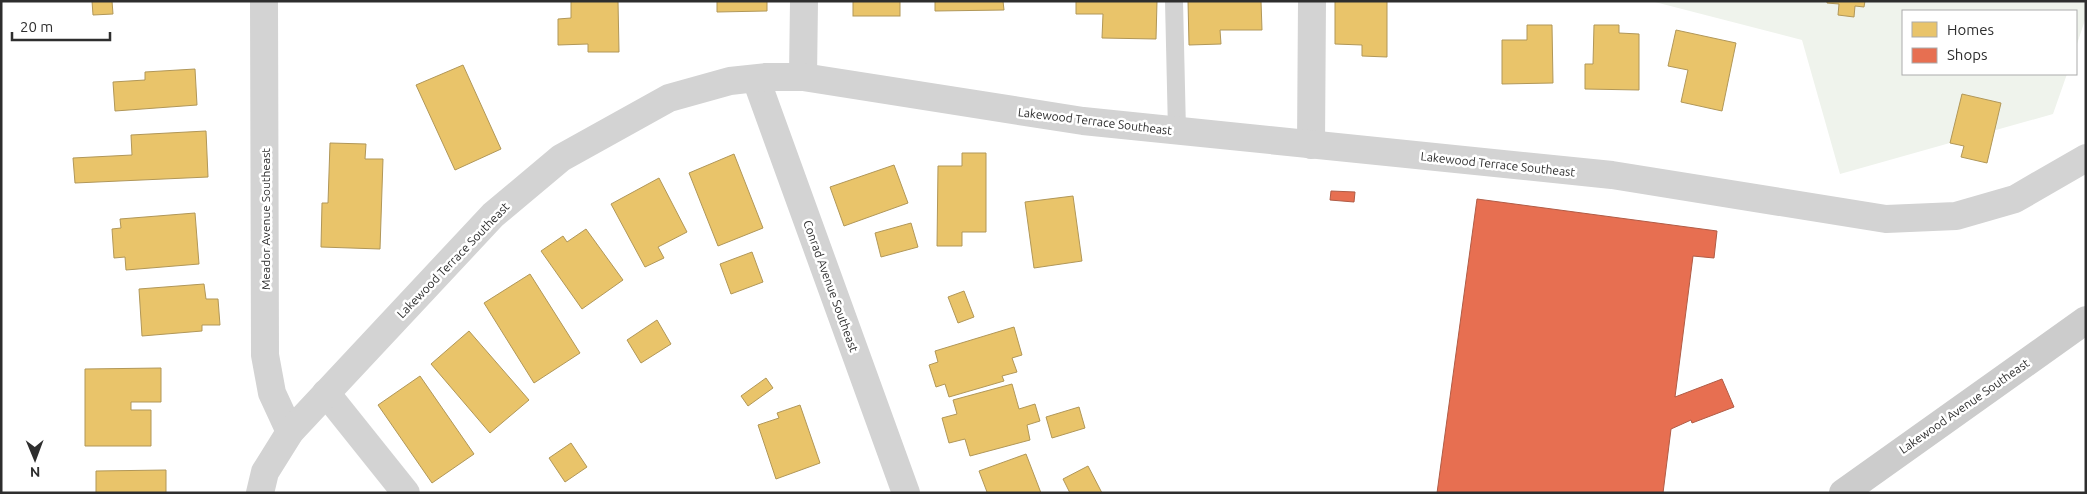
<svg xmlns="http://www.w3.org/2000/svg" width="2087" height="494" font-family="Ubuntu,sans-serif">
<rect width="100%" height="100%" fill="#fff"/>
<path fill="#eff3ec" d="M1651 1H2086V17L2076 47V11H1903V74H2067L2053 114 1840 174 1802 40Z"/>
<g fill="#e9c46a" stroke="#b19758">
<path d="M92 1H112L113 14 93 15Z"/>
<path d="M571 1H618L619 52H588V44L558 45V19L571 18Z"/>
<path d="M717 1H767V11L717 12Z"/>
<rect x="853" y="1" width="47" height="15"/>
<path d="M935 1H1003L1004 10 935 11Z"/>
<path d="M1076 1H1157L1156 39 1102 38 1103 14H1076Z"/>
<path d="M1188 1H1261L1262 30H1220L1221 44 1189 45Z"/>
<path d="M1335 1H1387V57L1362 56V45L1335 44Z"/>
<path d="M1827 1H1865L1864 7 1855 6 1854 17 1838 15 1839 4 1827 3Z"/>
<path d="M1527 25H1552L1553 83 1502 84V40H1527Z"/>
<path d="M1594 25H1619V33L1639 34V90L1585 89V64H1593Z"/>
<path d="M1676 30 1736 43 1722 111 1681 102 1688 70 1668 66Z"/>
<path d="M463 65 501 149 455 170 416 85Z"/>
<path d="M195 69 197 105 115 111 113 82 145 80V72Z"/>
<path d="M1962 94 2001 103 1987 163 1961 157 1964 146 1950 143Z"/>
<path d="M206 131 208 177 75 183 73 158 132 155 131 135Z"/>
<path d="M330 143 366 144 365 159H383L380 249 321 247 322 203H328Z"/>
<path d="M962 153H986V232H962V246H937L938 166H962Z"/>
<path d="M734 154 763 228 718 246 689 173Z"/>
<path d="M894 165 908 203 844 226 830 187Z"/>
<path d="M659 178 687 232 658 247 664 258 645 267 611 204Z"/>
<path d="M1073 196 1082 261 1034 268 1025 202Z"/>
<path d="M195 213 199 264 126 270 125 257 114 258 112 229 121 228 120 219Z"/>
<path d="M911 223 918 247 881 257 875 233Z"/>
<path d="M586 229 623 280 582 309 541 251 563 236 567 242Z"/>
<path d="M752 252 763 282 731 294 720 264Z"/>
<path d="M530 274 580 353 534 383 484 303Z"/>
<path d="M204 284 206 299H218L220 325H202V331L142 336 139 289Z"/>
<path d="M964 291 974 317 958 323 948 297Z"/>
<path d="M657 320 671 344 641 363 627 340Z"/>
<path d="M1014 327 1022 355 1012 358 1017 372 1002 376 1004 381 949 397 945 384 936 387 929 365 938 362 935 351Z"/>
<path d="M469 331 529 400 490 433 431 364Z"/>
<path d="M161 368V402H131V410H151V446H85V369Z"/>
<path d="M420 376 474 454 432 483 378 405Z"/>
<path d="M766 378 773 388 748 406 741 396Z"/>
<path d="M1012 384 1019 409 1035 404 1040 421 1027 425 1030 440 970 456 965 439 949 443 942 418 957 414 953 400Z"/>
<path d="M800 405 820 463 776 479 758 425 779 418 777 413Z"/>
<path d="M1079 407 1085 428 1052 438 1046 417Z"/>
<path d="M571 443 587 467 565 482 549 458Z"/>
<path d="M1026 454 1041 493H985L987 492 979 471Z"/>
<path d="M1088 466 1102 493H1070L1063 479Z"/>
<path d="M166 470V493H96V471Z"/>
</g>
<g fill="#e76f51" stroke="#b05c46">
<path d="M1331 191 1355 192 1354 202 1330 200Z"/>
<path d="M1477 199 1717 231 1714 258 1693 256 1675 397 1722 379 1734 407 1692 423 1691 420 1671 429 1663 493H1437Z"/>
</g>
<g fill="none" stroke-linecap="round" stroke-linejoin="round">
<path stroke="#d3d3d3" stroke-width="18" d="M1174 1 1177 131"/>
<g stroke="#d3d3d3" stroke-width="28">
<path d="M264 1 265 355 272 393 290 432"/>
<path d="M803 77 804 1"/>
<path d="M756 79 906 493"/>
<path d="M1311 145 1312 1"/>
<path d="M326 393 406 493"/>
<path d="M260 493 265 472 290 432 493 215 561 158 669 98 730 81 766 77H803L1083 121 1612 175 1886 219 1956 216 2015 199 2086 158"/>
</g>
<path stroke="#ccc" stroke-width="28" d="M1843 493 2086 320"/>
</g>
<g text-anchor="middle" dominant-baseline="central" stroke-width="5" stroke-linejoin="round" paint-order="stroke">
<g font-size="12" fill="#2e2e2e" stroke="#fff">
<text transform="translate(1095 121) rotate(7)">Lakewood Terrace Southeast</text>
<text transform="translate(1498 164) rotate(6)">Lakewood Terrace Southeast</text>
<text transform="translate(265 219) rotate(-90)">Meador Avenue Southeast</text>
<text transform="translate(453 260) rotate(-46)">Lakewood Terrace Southeast</text>
<text transform="translate(831 286) rotate(70)">Conrad Avenue Southeast</text>
<text transform="translate(1964 406) rotate(-35)">Lakewood Avenue Southeast</text>
</g>
</g>
<rect width="2087" height="494" fill="none" stroke="#2e2e2e" stroke-width="5"/>
<rect x="1902" y="10" width="175" height="65" fill="#ffffff" stroke="#ababab"/>
<rect x="1912" y="22" width="25" height="15" fill="#e9c46a" stroke="#ababab"/>
<text x="1947" y="35" font-size="15" fill="#2e2e2e">Homes</text>
<rect x="1912" y="48" width="25" height="15" fill="#e76f51" stroke="#ababab"/>
<text x="1947" y="60" font-size="15" fill="#2e2e2e">Shops</text>
<g transform="translate(35 459) rotate(179)" stroke="#ffffff" stroke-width="4" paint-order="stroke">
<path d="M0-4L9 19L0 12L-9 19Z" fill="#2e2e2e"/>
<text y="-8" font-size="14" font-weight="bold" text-anchor="middle" fill="#2e2e2e">N</text>
</g>
<path d="M12 32v8h98v-8" fill="none" stroke="#2e2e2e" stroke-width="2.5"/>
<text x="20" y="32" font-size="15" fill="#2e2e2e" stroke="#ffffff" stroke-width="4" paint-order="stroke">20 m</text>
</svg>
